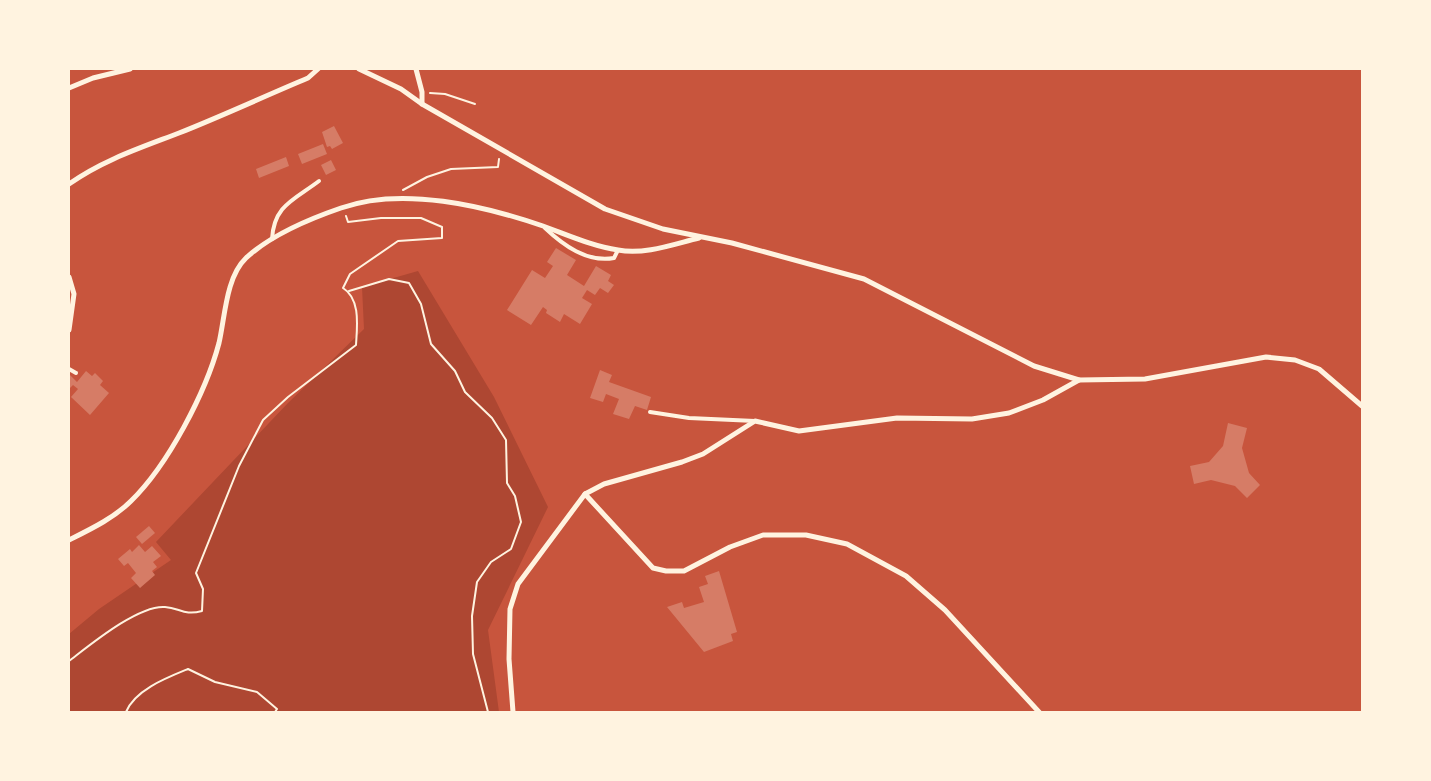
<svg xmlns="http://www.w3.org/2000/svg" width="1431" height="781" font-family="Signika,sans-serif">
<rect width="100%" height="100%" fill="#c8553d"/>
<path fill="#ae4732" d="M418 271 494 397 548 507 488 630 499 712H69V634L99 609 171 560 156 542 288 403 364 329 362 287Z"/>
<g fill="#d67c66">
<path d="M334 126 343 143 332 149 330 146 327 147 322 132Z"/>
<path d="M323 144 327 154 302 164 298 154Z"/>
<path d="M286 157 289 166 259 178 256 169Z"/>
<path d="M331 160 336 170 326 175 321 165Z"/>
<path d="M556 248 576 260 567 275 584 286 596 266 611 275 608 281 614 285 608 293 600 288 595 295 587 290 582 298 592 304 580 324 564 314 560 322 546 313 547 310 543 307 531 325 507 310 532 270 545 278 553 266 547 262Z"/>
<path d="M600 370 612 375 609 382 651 397 647 410 635 406 629 419 613 414 619 399 606 394 603 402 590 398Z"/>
<path d="M86 371 92 376 95 373 103 381 100 385 109 393 90 415 71 397 78 389 73 385 69 389 70 375 77 382Z"/>
<path d="M1228 423 1247 428 1242 448 1249 473 1260 485 1247 498 1235 486 1211 480 1194 484 1190 466 1209 462 1223 446Z"/>
<path d="M149 526 155 533 142 544 136 537Z"/>
<path d="M139 545 145 552 152 546 161 556 153 562 157 567 152 571 155 575 140 588 131 578 136 573 128 563 124 566 118 559 130 549 132 552Z"/>
<path d="M719 571 737 632 731 634 733 641 704 652 667 607 682 602 684 608 704 602 699 587 708 584 705 576Z"/>
</g>
<g fill="none" stroke-linecap="round" stroke-linejoin="round">
<g stroke="#fff3e0" stroke-width="2">
<path d="M430 93 445 94 475 104"/>
<path d="M403 190 427 177 451 169 498 167 499 159"/>
<path d="M349 291 389 279 409 283 421 304 431 344 455 371 465 392 492 418 506 440 507 483 515 496 521 522 511 549 491 562 477 582 472 616 473 654 488 712"/>
<path d="M69 661C90 645 138 605 165 607 180 608 184 616 202 611L203 589 196 573 239 466 263 420 288 397 356 345C357 327 361 299 343 288L350 274 398 241 442 238V227L421 218H381L348 222 346 216"/>
<path d="M126 712C135 690 166 678 188 669L215 682 257 692 277 709 275 712"/>
</g>
<g stroke="#fff3e0" stroke-width="4">
<path d="M545 228C563 245 587 263 614 258L618 250"/>
<path d="M272 239C274 205 294 200 319 181"/>
<path d="M69 369 76 373"/>
<path d="M650 412 689 418 755 421"/>
</g>
<g stroke="#fff3e0" stroke-width="5">
<path d="M359 69 401 89 422 104 605 209 663 229 732 243 864 279 1034 366 1079 380 1145 379 1266 357 1295 360 1319 369 1362 406"/>
<path d="M416 69 422 92V104"/>
<path d="M69 88 93 78 130 69"/>
<path d="M69 184C103 160 140 148 179 133 222 116 265 96 308 78L318 69"/>
<path d="M69 277 74 294 69 330"/>
<path d="M585 494 653 568 666 571H684L730 547 763 535H806L847 544 906 576 945 610 1039 712"/>
<path d="M69 540C91 529 114 518 131 501 168 465 206 392 219 343 225 317 226 277 246 258 272 234 309 219 341 208 402 186 485 206 543 226 568 235 592 246 618 250 645 255 674 244 699 238"/>
<path d="M513 712 509 659 510 609 518 584 585 494 604 484 682 462 703 454 755 421 799 431 897 418 972 419 1009 413 1043 400 1079 380"/>
</g>
</g>
<rect width="1431" height="781" fill="none" stroke="#fff3e0" stroke-width="140"/>
</svg>
